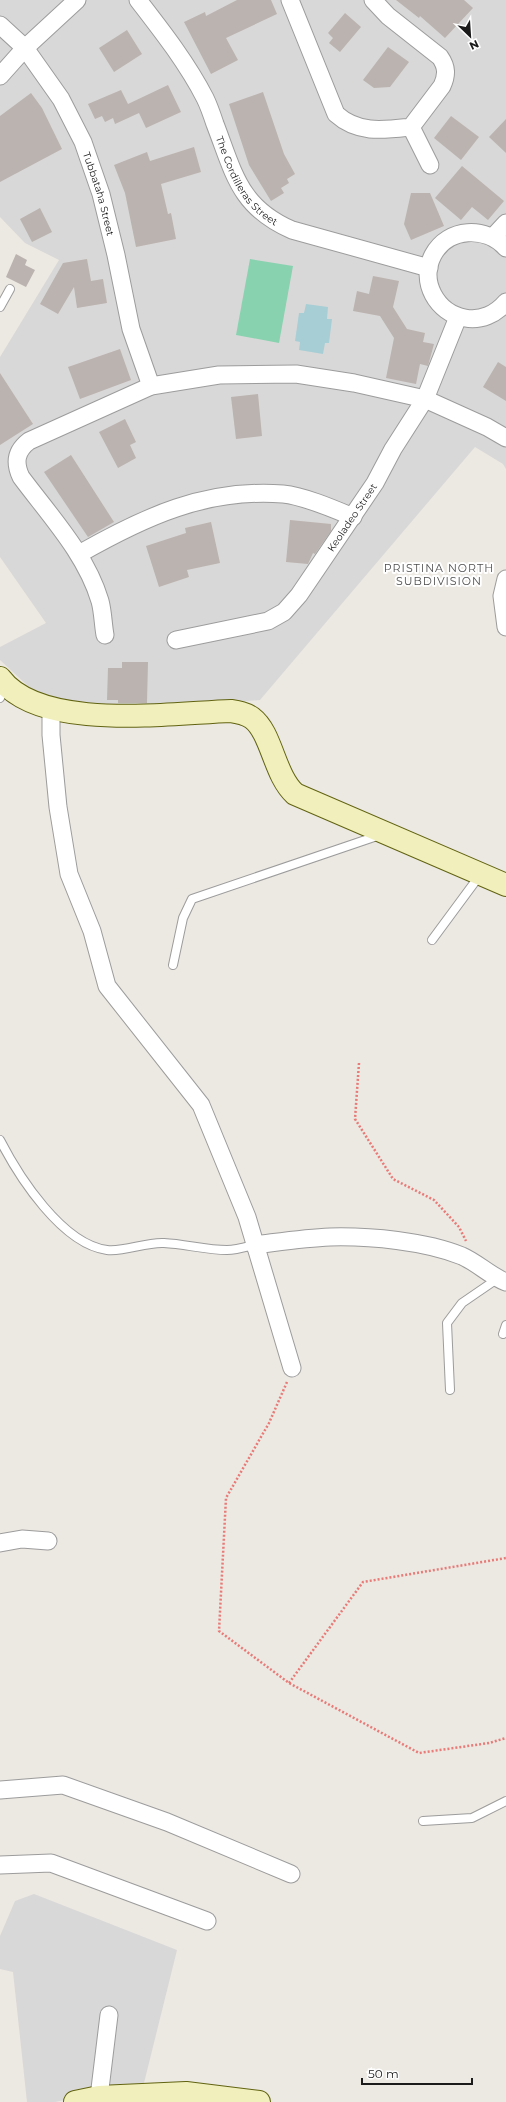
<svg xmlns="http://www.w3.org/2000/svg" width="506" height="2102" font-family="Montserrat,sans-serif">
<rect width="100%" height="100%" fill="#ece8e2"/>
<g fill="#d9d8d8">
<path d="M0 0H506V469L503 464 475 447 260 700 128 710 41 698 0 660V647L46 623 0 557V357L59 260 25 243 0 217Z"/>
<path d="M34 1894 177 1950 144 2083 55 2102H27L13 1972 0 1969V1936L15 1901Z"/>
</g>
<path fill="#89d2b0" d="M250 259 293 266 279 343 236 335Z"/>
<path fill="#a7ced4" d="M306 304 328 307 327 319H332L329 343H325L323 354 299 350 300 342 295 341 299 313H304Z"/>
<g fill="#bbb3af">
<path d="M237 0H271L277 14 226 38 238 60 211 74 184 22 205 12 206 16Z"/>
<path d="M396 0H464L473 8 445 38 420 16 419 18Z"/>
<path d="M345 13 361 27 340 52 329 43 333 38 328 33Z"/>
<path d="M127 30 142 54 114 72 99 48Z"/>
<path d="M388 47 409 62 390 87 374 88 363 80Z"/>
<path d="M168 85 181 112 146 128 139 113 115 124 113 118 105 122 102 116 95 119 88 104 121 90 128 104Z"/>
<path d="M263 92 284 154 295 174 287 179 289 183 281 188 284 193 271 201 249 165 229 104Z"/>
<path d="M31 93 42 108 62 149 0 182V116Z"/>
<path d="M451 116 479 137 461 160 434 138Z"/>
<path d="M506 119V153L489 137Z"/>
<path d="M194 147 201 172 161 184 168 214 171 213 176 239 136 247 125 193 114 165 147 152 150 161Z"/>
<path d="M462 166 504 201 488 220 472 207 461 220 435 198Z"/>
<path d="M411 193H430L444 226 411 240 404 224Z"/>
<path d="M40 208 52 232 32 242 20 219Z"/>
<path d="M16 254 27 260 25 265 35 270 26 287 6 277Z"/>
<path d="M87 259 91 281 103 279 107 303 77 308 74 287 58 314 40 304 63 263Z"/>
<path d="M373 276 399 281 393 307 407 329 425 333 423 342 434 344 428 366 420 364 416 384 386 378 394 338 380 316 353 311 357 291 369 294Z"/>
<path d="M120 349 131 380 80 399 68 367Z"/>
<path d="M498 362 506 367V401L483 387Z"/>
<path d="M0 373 33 424 0 445Z"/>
<path d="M258 394 262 436 236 439 231 397Z"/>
<path d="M125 419 136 442 130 445 136 458 118 468 99 432Z"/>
<path d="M71 455 114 522 88 537 44 472Z"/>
<path d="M290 520 331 524V531L315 554 313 553 308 564 286 562Z"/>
<path d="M211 522 220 563 187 570 189 577 159 587 146 546 186 533 185 528Z"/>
<path d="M122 662H148L147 703H118V700H107L108 668H122Z"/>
</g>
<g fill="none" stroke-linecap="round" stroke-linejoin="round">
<defs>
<g id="lane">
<path d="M0 307 10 289"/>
<path d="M0 698 6 686"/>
<path d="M432 940 480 875"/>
<path d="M173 965 183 918 192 899 380 835"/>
<path d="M0 1140C19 1177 62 1244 107 1250 125 1252 145 1242 164 1243 185 1244 206 1250 227 1250 236 1250 246 1247 254 1245"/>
<path d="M503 1334 506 1325"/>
<path d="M450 1390 447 1323 462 1303 497 1279"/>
<path d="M423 1821 472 1818 506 1801"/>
</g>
<g id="street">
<path id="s1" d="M138 0C162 31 187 63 205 98 209 106 212 115 215 124 234 173 239 207 292 230L429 268"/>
<path d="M290 0 336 114C358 134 384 130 411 127L442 86C447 75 447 67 440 57L388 16 373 0"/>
<path id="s2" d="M0 25 25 48 61 99 83 142 101 194 116 255 131 329 151 386"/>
<path d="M0 76 25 48 77 0"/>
<path d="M411 127 430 165"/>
<path d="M493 237 506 223"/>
<path d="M506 248C486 226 448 227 433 255 419 282 437 313 465 318 481 321 496 314 506 302"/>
<path d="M79 554C144 517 206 488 283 494 304 496 334 509 353 517"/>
<path d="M506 579 502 596 506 627"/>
<path d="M105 635C103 624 103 612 100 601 86 554 50 516 21 477 14 462 16 451 29 441L151 386 219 375 296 374 354 383 425 399 487 427 506 438"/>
<path id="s3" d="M176 640 268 621 284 612 299 595 375 483 393 449 425 399 458 317"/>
<path d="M51 709V735L58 807 69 874 92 931 107 986 201 1105 247 1217 292 1368"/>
<path d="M254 1245C279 1242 305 1238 330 1237 370 1236 425 1241 462 1256 478 1263 490 1276 506 1282"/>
<path d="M0 1543 22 1539 48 1541"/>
<path d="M0 1790 63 1785 167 1822 291 1874"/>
<path d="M0 1865 51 1863 207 1921"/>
<path d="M99 2097 109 2015"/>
</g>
<g id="secondary">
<path d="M0 678C40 732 171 713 231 711 238 712 245 713 252 718 272 733 274 775 295 794L506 885"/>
<path d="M75 2102 99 2097 186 2093 259 2102"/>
</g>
</defs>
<use href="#lane" stroke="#9c9c9c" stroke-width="10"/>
<use href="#street" stroke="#9c9c9c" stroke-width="19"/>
<use href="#secondary" stroke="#616311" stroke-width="24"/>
<g stroke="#e87a77" stroke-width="2.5" stroke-dasharray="2 2" stroke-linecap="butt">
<path d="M359 1063 355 1119 393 1179 434 1200 459 1227 466 1241"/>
<path d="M287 1382 269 1423 226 1498 219 1631 289 1683 419 1753 489 1743 506 1738"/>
<path d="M289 1683 363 1582 506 1558"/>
</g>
<use href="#lane" stroke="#fff" stroke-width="8"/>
<use href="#street" stroke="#fff" stroke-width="17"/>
<use href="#secondary" stroke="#f1efbb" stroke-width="22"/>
</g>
<g text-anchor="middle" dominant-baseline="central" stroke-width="4" stroke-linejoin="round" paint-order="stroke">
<g font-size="10" fill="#1b1b1b" stroke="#fff">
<text stroke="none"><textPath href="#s1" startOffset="213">The Cordilleras Street</textPath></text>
<text stroke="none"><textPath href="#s2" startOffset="199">Tubbataha Street</textPath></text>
<text stroke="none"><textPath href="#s3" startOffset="229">Keoladeo Street</textPath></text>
</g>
<g font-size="11" letter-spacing="1" fill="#4e4e4e" stroke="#fff">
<text x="439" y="568">PRISTINA NORTH<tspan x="439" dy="13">SUBDIVISION</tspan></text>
</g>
</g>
<g transform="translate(470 36) rotate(155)" stroke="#ffffff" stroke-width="3" paint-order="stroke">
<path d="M0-3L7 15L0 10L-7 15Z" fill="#1b1b1b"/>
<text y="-6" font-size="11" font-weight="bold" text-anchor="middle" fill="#1b1b1b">N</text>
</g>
<path d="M362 2078v6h110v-6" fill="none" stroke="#1b1b1b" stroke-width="2"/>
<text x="368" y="2078" font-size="12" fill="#1b1b1b" stroke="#ffffff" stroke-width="3" paint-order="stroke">50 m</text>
</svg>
